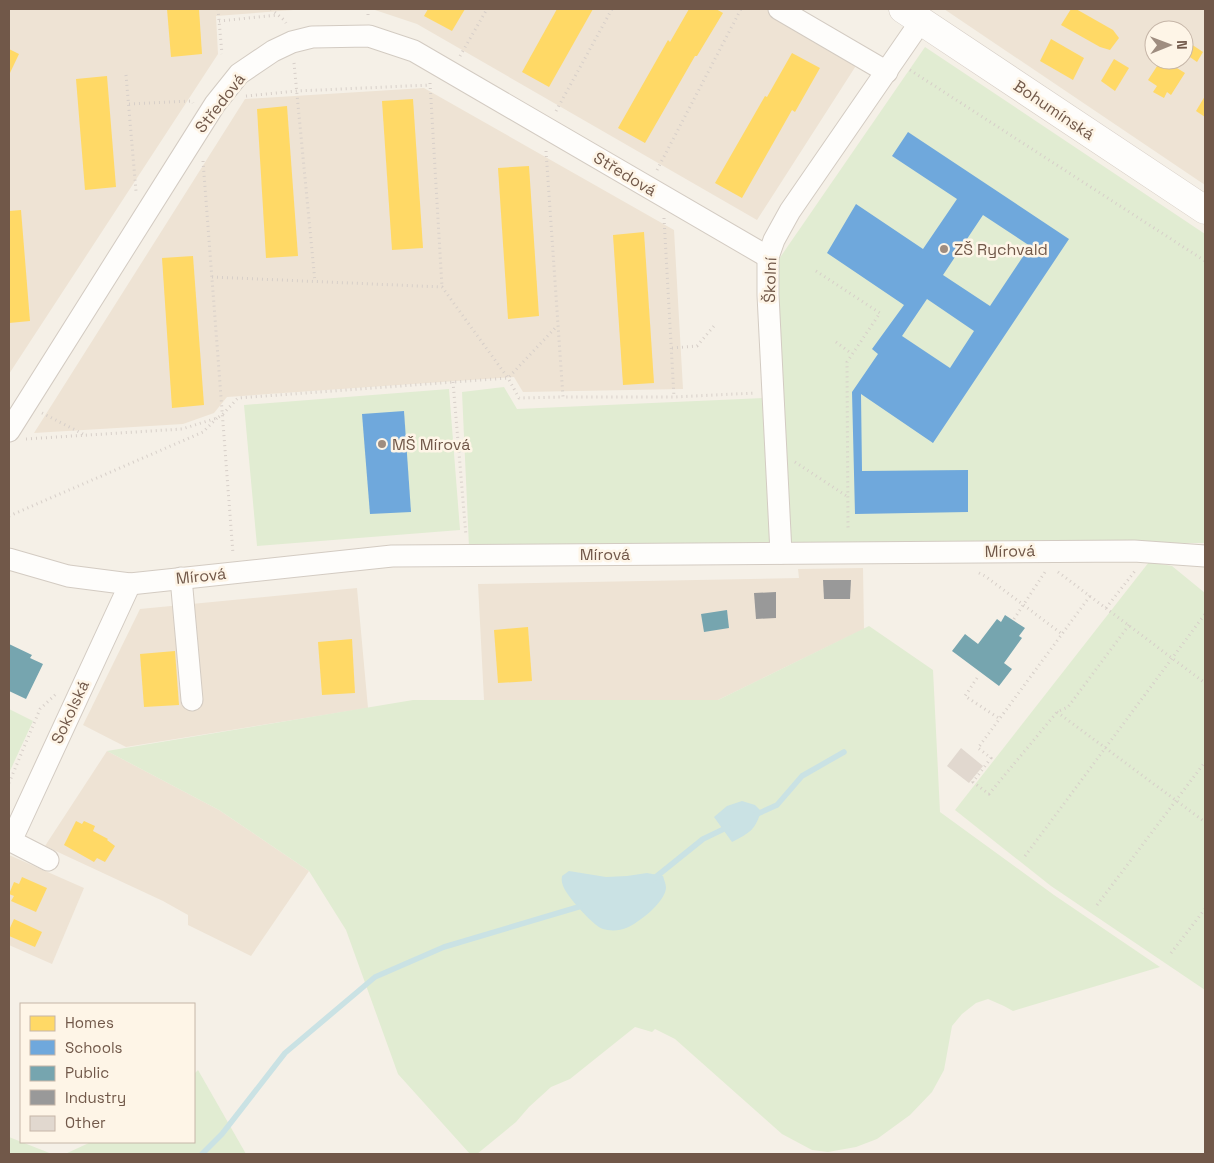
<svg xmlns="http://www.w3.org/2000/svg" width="1214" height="1163" font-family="'Space Grotesk',sans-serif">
<rect width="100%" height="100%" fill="#f5f0e7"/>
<g fill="#eee3d4" fill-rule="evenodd">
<path d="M9 9H307L216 16 218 54 9 374Z"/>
<path d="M372 9H767L859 61 757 220 417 24Z"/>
<path d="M944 9H1205V185ZM1154 30H1184V60H1154Z"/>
<path d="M424 88 674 230 683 389 523 392 514 377 227 397 214 413 183 424 34 433 245 99Z"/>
<path d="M863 568 864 629 718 700H484L478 584 799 578 798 569Z"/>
<path d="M357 588 368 708 126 747 83 725 140 609Z"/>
<path d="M107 751 219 810 309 871 251 956 188 925V915L163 901 45 846Z"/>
<path d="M9 855 84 888 52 964 9 945Z"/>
</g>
<g fill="#e1ecd2">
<path d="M925 47 1205 234V543L791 542 778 341 779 259Z"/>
<path d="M504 387 517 409 766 398 775 543 469 547 462 392Z"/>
<path d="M449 389 460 530 257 546 244 405Z"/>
<path d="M1149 562 1172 566 1205 593V990L1051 886 955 810Z"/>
<path d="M869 626 933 670 940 812 1054 895 1160 967 1013 1011 1004 1006 988 999 976 1003 962 1014 952 1026 944 1070 932 1092 910 1115 877 1139 856 1147 828 1152 812 1150 782 1134 675 1039 655 1029 652 1032 635 1027 570 1079 551 1087 529 1107 516 1122 477 1154H470L398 1074 346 930 309 871 219 810 107 751 413 700H718Z"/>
<path d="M9 709 33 721 9 773Z"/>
<path d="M198 1070 246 1154H65L91 1142H194V1074Z"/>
<path d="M9 1137 52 1154H9Z"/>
</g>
<g fill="#cae2e4">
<path d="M742 801 755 805 761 811C755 831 749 833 732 842L714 817 727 806Z"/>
<path d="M569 871 606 877 627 876 647 873 663 876C664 880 666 884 666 888 665 902 639 923 626 928 620 931 609 931 603 929 594 926 578 907 572 900 567 893 560 885 562 876Z"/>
</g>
<g fill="#ffd966">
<path d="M167 9H199L202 54 171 57Z"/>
<path d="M428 9H465L452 31 424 16Z"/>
<path d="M557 9H593L549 87 522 72Z"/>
<path d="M689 9H716L723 13 697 56H695L645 143 618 128 668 40 670 42Z"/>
<path d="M1071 9H1076L1113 30 1119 38 1110 50 1100 47 1061 25Z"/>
<path d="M1051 39 1084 58 1073 80 1040 61Z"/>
<path d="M1191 44 1203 52 1197 62 1184 53Z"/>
<path d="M9 49 19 54 9 75Z"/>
<path d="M792 53 820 68 795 112 792 110 742 198 715 183 765 96 767 97Z"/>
<path d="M1114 59 1129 68 1115 91 1101 81Z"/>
<path d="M1161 60H1164L1185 73 1171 95 1167 92 1164 98 1153 92 1157 86 1148 80Z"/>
<path d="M107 76 116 187 85 190 76 79Z"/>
<path d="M1205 96V117L1196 111Z"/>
<path d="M413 99 423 248 392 250 382 101Z"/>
<path d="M287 106 298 256 266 258 257 109Z"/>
<path d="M529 166 539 316 508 319 498 168Z"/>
<path d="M21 210 30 321 9 323V211Z"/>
<path d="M644 232 654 383 623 385 613 235Z"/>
<path d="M193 256 204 405 172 408 162 258Z"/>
<path d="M528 627 532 681 498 683 494 630Z"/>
<path d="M352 639 355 693 322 695 318 642Z"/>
<path d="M175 651 179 705 144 707 140 654Z"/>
<path d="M76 821 82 824 84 821 95 826 93 831 108 839 107 840 115 846 105 862 97 858 94 862 64 845Z"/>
<path d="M22 877 47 888 36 912 11 901 14 896 9 894 14 882 19 884Z"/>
<path d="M14 919 42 932 35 947 9 936V930Z"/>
</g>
<g fill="#6fa8dc" fill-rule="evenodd">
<path d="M908 132 1069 239 933 443 861 394 862 471 968 470V512L855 514 852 392 878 354 872 349 904 305 827 253 856 204 923 249 957 199 892 156ZM983 215 1030 246 990 306 943 275ZM927 299 974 331 950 368 902 336Z"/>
<path d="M404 411 411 512 370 514 362 414Z"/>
</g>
<g fill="#76a5af">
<path d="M727 610 729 628 704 632 701 614Z"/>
<path d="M1005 615 1025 628 1019 636 1022 638 1004 663 1012 669 999 686 952 651 965 634 978 644 997 619 1001 622Z"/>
<path d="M9 644 32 655 30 658 43 664 26 699 9 691Z"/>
</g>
<g fill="#999">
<path d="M823 580H851L850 599H824Z"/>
<path d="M776 592V618L756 619 754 593Z"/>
</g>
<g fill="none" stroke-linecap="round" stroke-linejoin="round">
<g stroke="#cae2e4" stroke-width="5.5">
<path d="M755 815 777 805 802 776 844 752"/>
<path d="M652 880 703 839 728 827"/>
<path d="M202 1154 222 1134 285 1053 375 977 444 947 585 905"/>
</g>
</g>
<path fill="#e1d8cf" d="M961 748 983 766 969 783 947 766Z"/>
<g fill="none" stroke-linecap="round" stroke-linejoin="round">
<defs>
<g id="street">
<path d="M779 9 887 72"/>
<path d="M9 431 215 104 239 74 273 51 292 42 312 37 369 36 414 51 768 257"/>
<path d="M781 553 768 295V257L774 240 790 211 921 21"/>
<path d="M9 559 68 576 130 584 392 556 1134 551 1205 556"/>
<path d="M181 578 192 700"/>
<path d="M9 840 48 860"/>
<path d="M11 841 130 584"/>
</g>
<path id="secondary" d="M903 9 1205 210"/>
</defs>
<use href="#street" stroke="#d3cbc2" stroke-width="23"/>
<use href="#secondary" stroke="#d5ccc4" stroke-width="29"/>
<g stroke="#d7cfc9" stroke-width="3" stroke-dasharray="1 4" stroke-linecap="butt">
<path d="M218 9 222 54"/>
<path d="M271 9 284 20 286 23"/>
<path d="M368 9V18"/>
<path d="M219 21 278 15"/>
<path d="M460 56 487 9"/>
<path d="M294 63 315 282"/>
<path d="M910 70 1205 261"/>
<path d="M126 75 136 191"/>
<path d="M430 83 442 287"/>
<path d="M246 96 297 91 430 85"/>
<path d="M129 104 192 101 193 103"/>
<path d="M556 111 612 9"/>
<path d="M546 151 563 397H674L755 393"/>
<path d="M203 161 233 554"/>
<path d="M657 170 741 9"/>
<path d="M664 218 674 397"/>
<path d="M816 271 880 313 847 362 848 531"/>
<path d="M212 277 442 287 508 378 519 398 563 397"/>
<path d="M836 342 852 354"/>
<path d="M672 348 697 346 714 326"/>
<path d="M453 382 466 536"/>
<path d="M42 413 85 435"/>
<path d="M26 439 182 429 217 418 222 415 238 398 508 378 557 326"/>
<path d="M795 462 848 497"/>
<path d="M9 516 203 432 217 418"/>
<path d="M1058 572 1205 683"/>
<path d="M979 573 985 576 1062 634"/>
<path d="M1090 596 978 748 991 758 973 782 989 794 1057 712 1068 707 1129 625"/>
<path d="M1106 608 1135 571"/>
<path d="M1014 619 1045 572"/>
<path d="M977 678 965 696 1000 719"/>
<path d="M1057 712 1205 822"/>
<path d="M9 783 40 709 56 694"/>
<path d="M1025 856 1205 614"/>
<path d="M1097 905 1205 762"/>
<path d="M1171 953 1205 909"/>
</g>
<use href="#street" stroke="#fefdfb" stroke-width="21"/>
<use href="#secondary" stroke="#fefdfb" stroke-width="28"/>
</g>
<g fill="#9f8d80" stroke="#fef5e7" stroke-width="2">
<circle cx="944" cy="249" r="5"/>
<circle cx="382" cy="444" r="5"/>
</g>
<g text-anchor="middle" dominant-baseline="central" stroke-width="5" stroke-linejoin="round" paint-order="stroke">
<g font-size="16" fill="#715849" stroke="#fef5e7">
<text transform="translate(220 103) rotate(-52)">Středová</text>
<text transform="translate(1054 110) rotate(34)">Bohumínská</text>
<text transform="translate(625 174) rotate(31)">Středová</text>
<text transform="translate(770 280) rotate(-88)">Školní</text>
<text transform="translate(1010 551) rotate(-1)">Mírová</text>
<text x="605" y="554">Mírová</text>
<text transform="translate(201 576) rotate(-6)">Mírová</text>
<text transform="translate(70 712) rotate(-65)">Sokolská</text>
</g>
<g font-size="16" fill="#715849" stroke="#fef5e7" text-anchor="start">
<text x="954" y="249">ZŠ Rychvald</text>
<text x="392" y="444">MŠ Mírová</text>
</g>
</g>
<rect width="1214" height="1163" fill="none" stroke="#715849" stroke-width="20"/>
<rect x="20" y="1003" width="175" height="140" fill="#fef5e7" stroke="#c6b6a8"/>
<rect x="30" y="1016" width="25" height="15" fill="#ffd966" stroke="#c6b6a8"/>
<text x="65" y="1028" font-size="15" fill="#715849">Homes</text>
<rect x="30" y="1040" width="25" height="15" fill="#6fa8dc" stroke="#c6b6a8"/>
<text x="65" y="1053" font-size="15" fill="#715849">Schools</text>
<rect x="30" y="1066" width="25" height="15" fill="#76a5af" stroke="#c6b6a8"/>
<text x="65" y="1078" font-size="15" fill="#715849">Public</text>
<rect x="30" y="1090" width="25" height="15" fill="#999999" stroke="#c6b6a8"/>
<text x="65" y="1103" font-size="15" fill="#715849">Industry</text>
<rect x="30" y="1116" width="25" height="15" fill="#e1d8cf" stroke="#c6b6a8"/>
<text x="65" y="1128" font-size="15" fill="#715849">Other</text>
<g transform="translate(1169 45) rotate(89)"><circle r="24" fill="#fef5e7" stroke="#c6b6a8"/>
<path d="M0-4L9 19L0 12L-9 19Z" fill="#9f8d80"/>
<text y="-8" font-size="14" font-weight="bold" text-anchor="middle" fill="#715849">N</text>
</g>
</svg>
